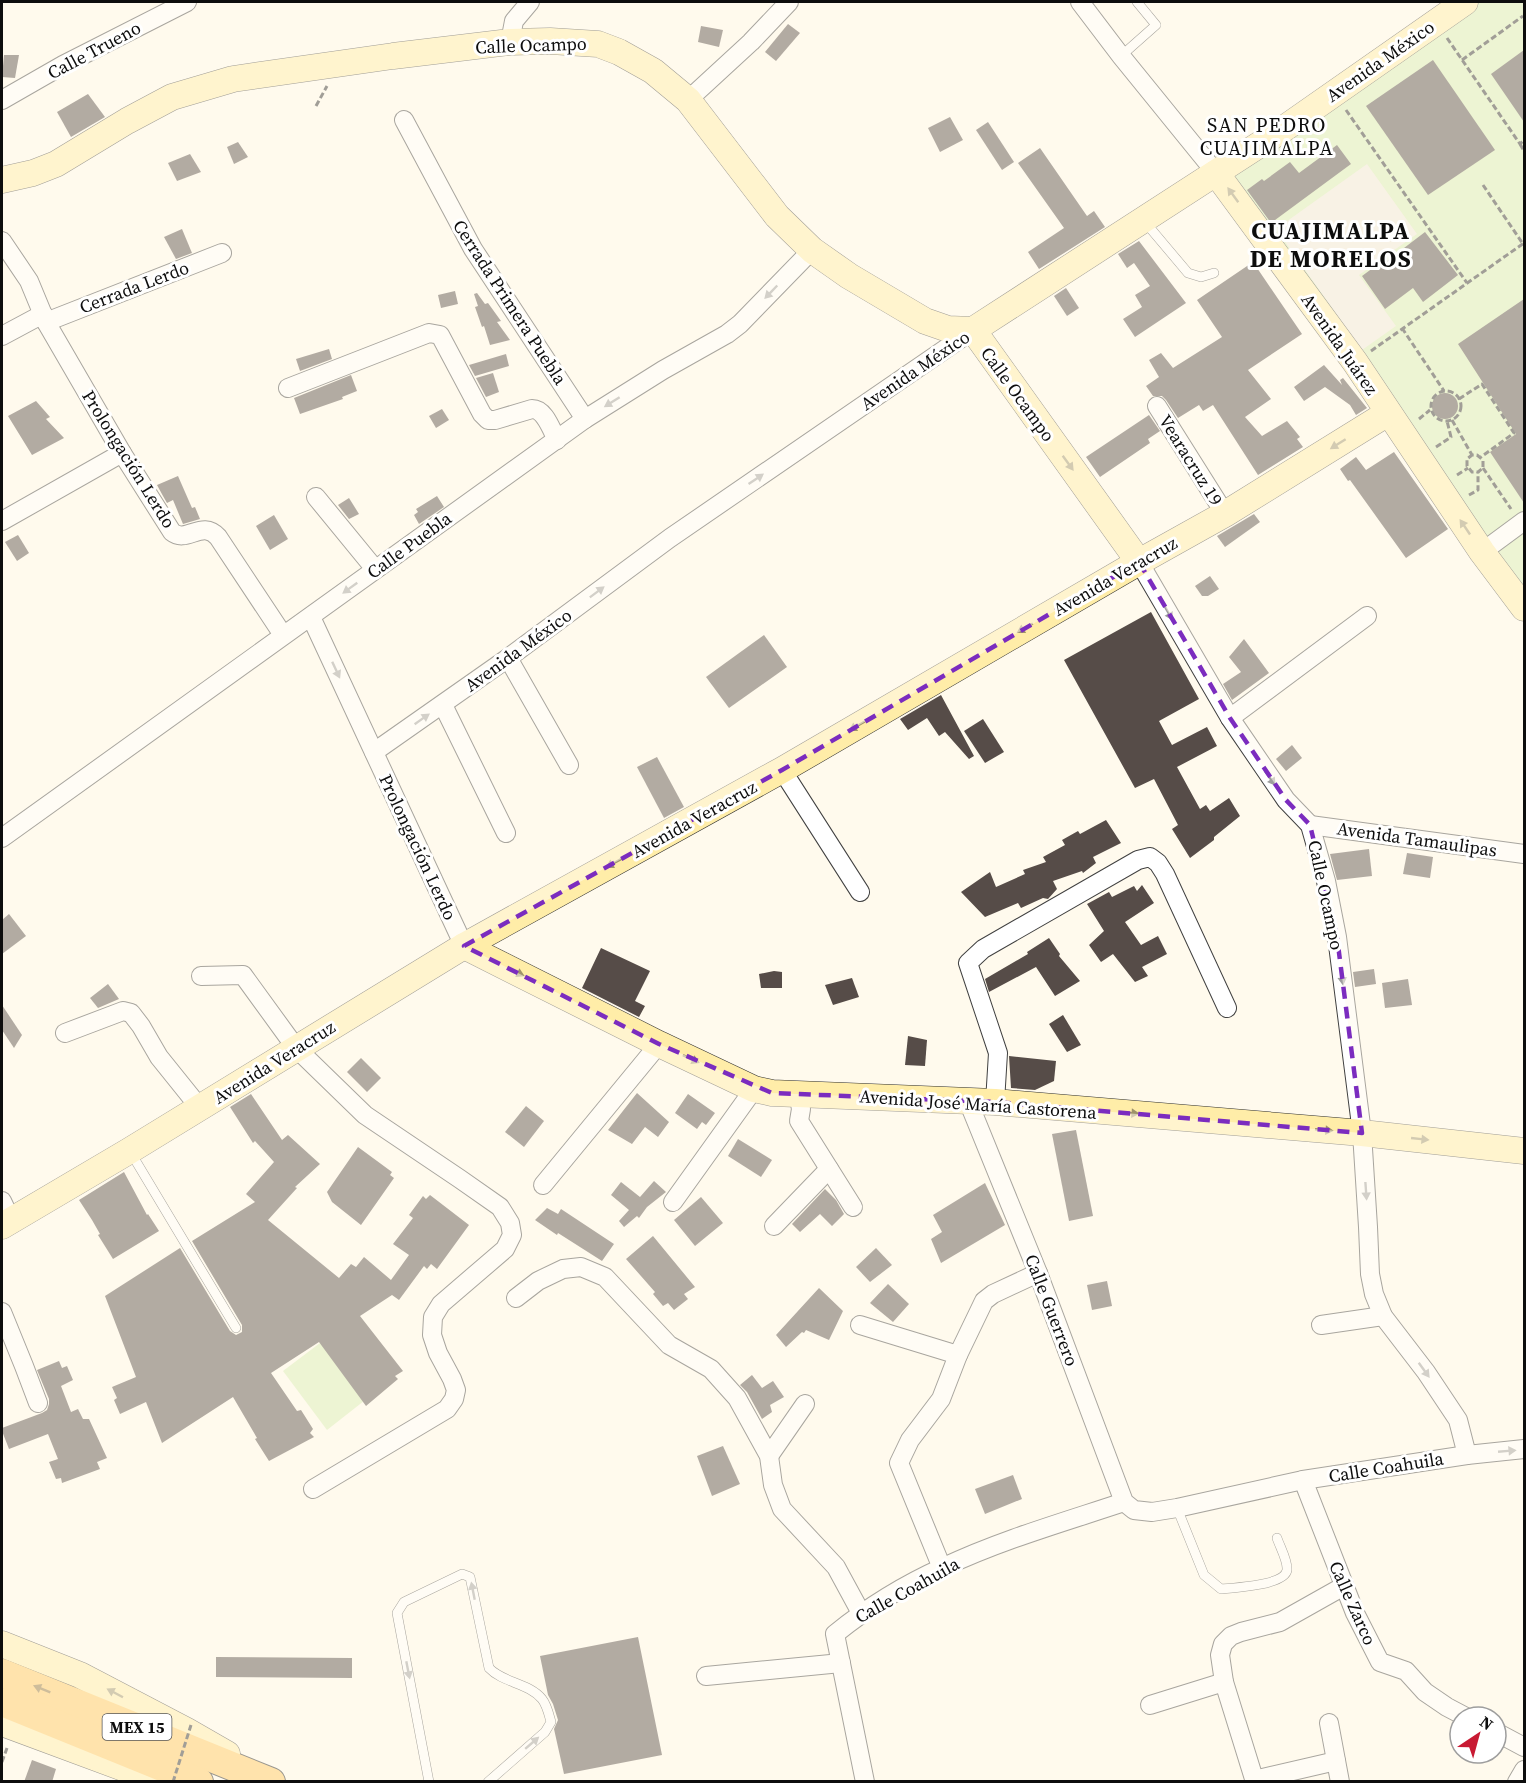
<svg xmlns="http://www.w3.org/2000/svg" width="1526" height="1783" font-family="'Source Serif 4',serif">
<rect width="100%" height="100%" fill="#fffaed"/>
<g fill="#d7edb3">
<path d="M1472 2H1524V598L1216 173Z"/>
<path d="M324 1340 369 1397 327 1430 283 1371Z"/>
</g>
<path fill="#f0e8db" d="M1367 164 1417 234 1359 275 1396 326 1362 350 1276 229Z"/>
<g fill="#564c48">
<path d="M788 24 800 33 776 61 765 52Z"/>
<path d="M701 26 723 30 719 47 698 42Z"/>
<path d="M1524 50V122L1491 74Z"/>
<path d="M4 55H19L15 78 2 77Z"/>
<path d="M1433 60 1495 150 1428 195 1366 106Z"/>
<path d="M88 94 105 117 71 137 57 112Z"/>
<path d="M950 117 963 140 940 152 928 128Z"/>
<path d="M988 122 1014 162 1002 170 976 130Z"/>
<path d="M238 142 248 157 234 164 227 147Z"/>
<path d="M1337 145 1351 164 1271 223 1247 190 1262 179 1264 181 1290 162 1299 173Z"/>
<path d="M1040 148 1087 216 1094 211 1105 227 1039 269 1028 252 1064 228 1018 163Z"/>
<path d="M190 154 201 172 177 181 168 163Z"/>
<path d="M182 229 192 253 176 259 164 237Z"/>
<path d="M1425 232 1458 275 1423 302 1413 288 1385 309 1362 276 1385 259 1387 261Z"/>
<path d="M1139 241 1186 303 1135 337 1123 319 1142 307 1135 295 1150 286 1134 263 1127 268 1118 254Z"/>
<path d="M1253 262 1302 334 1248 370 1271 399 1245 417 1262 436 1287 421 1300 437 1297 439 1303 447 1258 475 1213 405 1203 411 1199 405 1178 418 1166 400 1162 396H1153L1146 386 1159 377 1149 360 1161 353 1173 368 1222 337 1197 300Z"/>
<path d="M1066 288 1079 308 1067 316 1054 296Z"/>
<path d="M455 291 458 304 441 308 438 295Z"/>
<path d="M477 293 485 304 488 303 501 321 497 322 510 340 490 345 484 326 482 327 475 307 478 306 474 294Z"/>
<path d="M1524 299V503L1490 452 1516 434 1458 344Z"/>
<path d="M329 349 332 359 300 371 296 359Z"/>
<path d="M506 354 509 366 475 376 469 365Z"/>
<path d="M1324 365 1342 385 1340 380 1343 378 1367 408 1356 415 1350 405 1325 387 1304 401 1294 387Z"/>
<path d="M493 373 499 392 486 397 476 378Z"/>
<path d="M351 375 357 391 342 397 343 399 300 414 294 398Z"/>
<circle cx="1445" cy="406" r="13"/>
<path d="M36 401 50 417 46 419 64 438 32 455 8 416Z"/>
<path d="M442 409 449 420 436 428 429 416Z"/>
<path d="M1149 415 1160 431 1148 439 1150 443 1100 477 1086 457Z"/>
<path d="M1394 452 1448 529 1406 558 1350 480 1348 481 1340 469 1356 457 1366 470Z"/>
<path d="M178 476 192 508 195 507 200 519 183 524 173 500 167 503 163 496 157 485Z"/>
<path d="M437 496 444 507 419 524 414 515 418 512 416 509Z"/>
<path d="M349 498 359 514 349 519 338 505Z"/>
<path d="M1254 514 1260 522 1225 547 1217 536Z"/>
<path d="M274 515 288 539 270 550 256 526Z"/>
<path d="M18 535 29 553 17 561 5 542Z"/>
<path d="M1210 576 1219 589 1208 596H1202L1195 586Z"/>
<path d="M1151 612 1199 699 1159 721 1172 745 1207 727 1217 746 1177 767 1200 809 1206 805 1210 811 1229 798 1240 816 1214 837V840L1190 858 1172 829 1178 825 1154 779 1135 788 1064 660Z"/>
<path d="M764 635 787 667 729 708 706 677Z"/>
<path d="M1244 639 1269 673 1232 700 1223 684 1241 672 1229 657Z"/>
<path d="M941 695 974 756 969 759 945 732 939 736 927 718 908 730 900 719Z"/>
<path d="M983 719 1004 752 985 763 964 731Z"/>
<path d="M1292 745 1302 758 1286 771 1276 759Z"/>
<path d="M657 757 684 807 664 818 637 767Z"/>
<path d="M1106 820 1121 843 1093 857 1096 863 1083 873 1082 871 1053 881 1057 889 1048 899 1043 898 1021 908 1018 903 985 917 961 892 990 872 996 887 1025 874 1023 870 1046 862 1043 857 1065 845 1062 840 1078 831 1080 834Z"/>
<path d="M1369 849 1372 876 1337 880 1330 854Z"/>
<path d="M1407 853 1433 857 1430 878 1403 874Z"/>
<path d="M1142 885 1154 903 1125 922 1141 945 1158 936 1167 954 1142 967 1148 976 1135 982 1113 954 1101 962 1089 945 1104 931 1087 904 1109 892 1112 897 1134 886 1137 891Z"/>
<path d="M9 914 26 936 2 954V920Z"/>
<path d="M1049 938 1060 954 1059 956 1080 981 1055 996 1036 967 989 992 985 979 1028 954 1027 952Z"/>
<path d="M601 948 650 971 635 1001 645 1006 639 1017 582 988Z"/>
<path d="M1374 969 1376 984 1355 987 1353 972Z"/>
<path d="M774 971 782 972V988H761L759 974Z"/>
<path d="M852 978 859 997 833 1005 825 985Z"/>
<path d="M1408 979 1412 1005 1385 1008 1382 983Z"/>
<path d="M108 984 119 999 98 1008 90 998Z"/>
<path d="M2 1005 22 1035 14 1048 2 1030Z"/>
<path d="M1063 1015 1081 1045 1067 1052 1049 1024Z"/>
<path d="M908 1036 927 1040 925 1066 905 1065Z"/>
<path d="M1009 1056 1056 1061 1054 1081 1035 1090 1011 1088Z"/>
<path d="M361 1058 381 1078 367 1092 347 1072Z"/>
<path d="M637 1093 669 1122 658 1137 645 1127 632 1144 608 1130Z"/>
<path d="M251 1094 282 1140 288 1135 320 1164 295 1187 297 1188 268 1220 339 1278 351 1264 356 1267 364 1257 391 1280 409 1255 393 1244 413 1218 409 1215 423 1196 426 1199 430 1195 469 1225 437 1269 431 1264 427 1269 424 1266 399 1300 392 1295 360 1316 403 1371 395 1376 398 1379 366 1406 319 1342 271 1373 297 1411 301 1410 313 1429 310 1433 314 1437 269 1461 255 1439 257 1438 233 1397 162 1443 146 1402 120 1414 114 1400 117 1398 112 1387 136 1377 105 1296 180 1248 230 1331 236 1335 242 1332V1325L192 1241 255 1202 246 1194 274 1162 255 1141 253 1143 230 1107Z"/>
<path d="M688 1094 715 1113 706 1125 702 1122 697 1129 675 1113Z"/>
<path d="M526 1106 544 1121 524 1147 505 1132Z"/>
<path d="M1076 1130 1093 1216 1069 1221 1052 1134Z"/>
<path d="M738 1139 772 1160 761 1177 728 1156Z"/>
<path d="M358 1147 392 1172 390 1175 394 1178 361 1225 332 1202 327 1192Z"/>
<path d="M124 1172 147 1215 148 1214 159 1231 113 1259 98 1235 100 1234 92 1220 79 1200Z"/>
<path d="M654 1181 666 1192 647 1207 639 1218 637 1216 624 1227 619 1221 629 1210 611 1195 621 1182 640 1197Z"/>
<path d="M985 1183 1005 1225 941 1263 931 1239 942 1232 933 1215Z"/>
<path d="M825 1189 836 1200 844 1214 832 1226 820 1214 800 1232 792 1224Z"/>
<path d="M701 1197 723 1223 695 1246 674 1220Z"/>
<path d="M547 1208 558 1214 561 1209 614 1244 602 1261 558 1233 557 1235 535 1220Z"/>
<path d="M653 1236 695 1287 684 1294 688 1299 674 1310 668 1303 663 1306 653 1294 655 1292 626 1259Z"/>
<path d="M876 1248 892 1265 870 1282 856 1267Z"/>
<path d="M1107 1281 1112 1306 1092 1310 1087 1285Z"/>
<path d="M888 1284 909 1304 893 1322 870 1303Z"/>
<path d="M819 1288 843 1311 829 1340 806 1330 804 1333 802 1332 786 1347 776 1335Z"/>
<path d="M59 1361 62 1368 67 1366 73 1380 61 1386 71 1412 78 1409 83 1419H89L107 1458 97 1462 100 1469 62 1483 61 1478 56 1479 49 1462 58 1459 48 1434 9 1449 2 1431V1428L42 1413 47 1410 49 1404V1399L37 1370Z"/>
<path d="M752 1375 762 1388 773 1381 784 1397 770 1405 772 1412 762 1419 747 1392 740 1385Z"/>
<path d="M723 1446 740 1484 712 1496 697 1456Z"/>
<path d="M1013 1475 1022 1499 985 1514 975 1489Z"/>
<path d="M638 1637 662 1755 564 1774 554 1729 558 1720 553 1704 548 1695 540 1656Z"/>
<path d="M216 1657 352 1658V1678L216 1677Z"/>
<path d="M32 1760 56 1769 52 1782H24Z"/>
</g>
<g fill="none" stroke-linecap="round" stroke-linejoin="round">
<defs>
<g id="lane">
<path d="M1121 56 1156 25 1137 2"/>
<path d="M1145 222 1188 273 1201 277 1214 273"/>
<path d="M131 1153 236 1328"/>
<path d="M1177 1508 1204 1575 1221 1589C1233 1588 1285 1585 1287 1570 1288 1561 1280 1547 1277 1538"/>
<path d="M429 1782 397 1613 404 1602 462 1574 470 1577 489 1668C503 1683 529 1683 542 1699 547 1705 549 1715 551 1722L545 1732 488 1782"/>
</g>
<g id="street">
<path d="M1080 2 1121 56 1216 173"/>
<path d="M510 42 514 21 530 2"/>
<path d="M2 100 63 65 187 2"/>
<path d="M688 100 751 42 789 2"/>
<path d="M404 120 473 249 585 419"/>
<path d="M2 241 29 281 46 322 122 453 172 532C187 544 202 519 218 537L283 635"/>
<path d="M46 322 222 253"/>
<path d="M2 336 43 314"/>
<path d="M288 388 429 333 440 335 482 414 488 420H495L532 409C545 409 551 429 557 440"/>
<path d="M1157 406 1225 514"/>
<path d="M316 497 375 569"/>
<path d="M2 521 122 453"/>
<path d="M1482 552 1524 521"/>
<path d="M1139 562 1230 718 1286 800 1310 825 1326 881 1337 937 1362 1133 1368 1227 1370 1274 1374 1294 1383 1316 1426 1372 1458 1420 1467 1455"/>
<path d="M311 617 464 946"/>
<path d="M508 658 569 765"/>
<path d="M443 705 506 833"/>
<path d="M1230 718 1367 616"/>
<path d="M374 752 508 658 670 538 973 330"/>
<path d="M782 770 860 892"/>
<path d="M1310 825 1524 854"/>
<path d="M2 838 585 419 663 370 727 334 740 324 812 250"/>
<path d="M201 976 243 975 296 1048 365 1115 460 1179 500 1207 510 1223 512 1235 505 1249 441 1304 433 1317 432 1335 438 1353 452 1379 456 1390 454 1399 447 1409 313 1489"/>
<path d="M65 1033 123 1011 131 1013 141 1026 159 1057 200 1108"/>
<path d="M798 1093 801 1109 799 1121 853 1207"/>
<path d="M968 1101 1038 1273 1124 1502 1134 1510 1152 1512 1177 1508 1303 1480 1467 1455 1524 1449"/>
<path d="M995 1102 998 1053 968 963 983 949 1138 860 1150 857 1158 863 1165 874 1227 1008"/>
<path d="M543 1185 659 1044"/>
<path d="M2 1201 11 1220"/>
<path d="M673 1202 754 1089"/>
<path d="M774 1226 829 1169"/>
<path d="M516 1298 538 1281 563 1269 581 1267 605 1277 669 1345 711 1369 737 1398 769 1456 773 1485 782 1509 836 1567 861 1613"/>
<path d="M2 1312 24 1366 38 1403"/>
<path d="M860 1325 958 1355"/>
<path d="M1321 1325 1383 1316"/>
<path d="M769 1456 805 1404"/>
<path d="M1303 1480 1355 1613 1380 1662 1406 1671 1425 1692 1447 1707 1466 1717"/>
<path d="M942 1568 899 1463 910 1440 941 1399 958 1355 984 1301 993 1294 1038 1273"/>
<path d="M706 1676 841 1663"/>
<path d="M1150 1705 1224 1682"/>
<path d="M1329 1723 1340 1782"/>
<path d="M1496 1732 1524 1747"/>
<path d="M1254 1780 1336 1761"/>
<path d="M865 1782 835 1634C867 1608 906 1584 944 1567 1001 1540 1064 1522 1124 1502"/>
<path d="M1255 1782 1224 1682 1220 1655 1223 1644 1231 1636 1241 1632 1280 1622 1344 1586"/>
<path d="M1517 1782 1524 1770"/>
</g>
<g id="secondary">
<path d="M1216 173 1355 362 1482 552 1524 608"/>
<path d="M2 180 33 173 56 164 127 121 172 97 233 79 393 56 510 42 550 41 598 44 619 52 653 71 688 100 777 216 812 250 849 276 925 321 948 329 973 330"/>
<path d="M973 330 1282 130 1465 2"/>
<path d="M973 330 1139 562"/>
<path d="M464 946 659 1044 754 1089 772 1093 995 1102 1362 1133 1524 1151"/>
<path d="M2 1226 129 1151 464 946 782 770 1139 562 1225 514 1388 413"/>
<path d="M2 1644 80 1675 187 1731 227 1754"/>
<path d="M2 1723 161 1782"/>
</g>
<g id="primary">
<path d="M2 1673 271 1782"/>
<path d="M2 1702 199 1782"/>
</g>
</defs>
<use href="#lane" stroke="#404040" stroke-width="10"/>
<use href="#street" stroke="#404040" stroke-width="20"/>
<use href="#secondary" stroke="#2f2f2f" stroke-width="27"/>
<use href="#primary" stroke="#1e1e1e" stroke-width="30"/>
<g stroke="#2f2f2f" stroke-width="3" stroke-dasharray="6 3" stroke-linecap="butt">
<path d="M1447 38 1520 144 1524 140"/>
<path d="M1462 60 1523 16"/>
<path d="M316 106 327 86"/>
<path d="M1346 110 1467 283"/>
<path d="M1520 144 1524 151"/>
<path d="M1483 185 1523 244"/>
<path d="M1402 328 1444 391"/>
<path d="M1371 351 1524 243"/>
<circle cx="1446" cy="406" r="15"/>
<path d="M1459 399 1482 384 1514 433 1481 457"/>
<path d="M1419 419 1430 410"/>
<path d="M1452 420 1472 455H1477L1483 460V468L1478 472H1472L1467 466V459L1472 455"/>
<path d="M1436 447 1451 437 1447 421"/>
<path d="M1483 468 1511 509"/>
<path d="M1457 475 1468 468"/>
<path d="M1469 495 1478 490V472"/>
<path d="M2 1762 7 1748"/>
</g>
<use href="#lane" stroke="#fff" stroke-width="9"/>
<use href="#street" stroke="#fff" stroke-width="18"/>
<use href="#secondary" stroke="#ffeda8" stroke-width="26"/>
<use href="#primary" stroke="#ffc85d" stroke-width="28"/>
<path stroke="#2f2f2f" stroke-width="3" stroke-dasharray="6 3" stroke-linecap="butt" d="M173 1782 191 1725"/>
</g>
<defs><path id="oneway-solid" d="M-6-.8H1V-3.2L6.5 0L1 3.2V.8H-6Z" transform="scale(1.5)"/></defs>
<g fill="#9e936a">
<use href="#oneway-solid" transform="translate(1233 195) rotate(-126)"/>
<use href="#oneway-solid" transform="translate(1338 444) rotate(148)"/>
<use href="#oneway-solid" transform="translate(1068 463) rotate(54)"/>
<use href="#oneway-solid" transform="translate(1465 527) rotate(-124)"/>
<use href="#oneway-solid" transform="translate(1025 628) rotate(150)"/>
<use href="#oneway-solid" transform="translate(857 726) rotate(150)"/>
<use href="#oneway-solid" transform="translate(614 863) rotate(151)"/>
<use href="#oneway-solid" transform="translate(516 972) rotate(26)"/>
<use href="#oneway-solid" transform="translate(691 1059) rotate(25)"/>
<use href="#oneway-solid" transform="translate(1130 1113) rotate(5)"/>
<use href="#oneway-solid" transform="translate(1324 1130) rotate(5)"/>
<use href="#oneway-solid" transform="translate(1420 1139) rotate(6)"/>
<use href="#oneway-solid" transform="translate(115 1693) rotate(-152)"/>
</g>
<g fill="#9e9e9e">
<use href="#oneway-solid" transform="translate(771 292) rotate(134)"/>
<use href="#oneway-solid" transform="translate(612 402) rotate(148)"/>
<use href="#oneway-solid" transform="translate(756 479) rotate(-34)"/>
<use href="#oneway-solid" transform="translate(350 588) rotate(144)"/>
<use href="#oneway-solid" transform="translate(597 592) rotate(-37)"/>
<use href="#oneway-solid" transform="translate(1168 612) rotate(60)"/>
<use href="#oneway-solid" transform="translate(336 670) rotate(65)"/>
<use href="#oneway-solid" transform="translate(422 719) rotate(-35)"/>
<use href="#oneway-solid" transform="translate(1270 778) rotate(54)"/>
<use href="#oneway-solid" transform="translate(1342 976) rotate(83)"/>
<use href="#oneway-solid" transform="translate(1366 1191) rotate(86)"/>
<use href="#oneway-solid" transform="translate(1424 1370) rotate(54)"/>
<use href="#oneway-solid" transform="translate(1507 1451) rotate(-5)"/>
<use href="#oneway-solid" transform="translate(473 1591) rotate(-101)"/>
<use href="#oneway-solid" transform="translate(408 1670) rotate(79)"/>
<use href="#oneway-solid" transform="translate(532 1743) rotate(-41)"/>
</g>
<use fill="#927439" href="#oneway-solid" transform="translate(42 1689) rotate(-158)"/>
<path d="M0 0H1526V1783H0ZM1139 562 1230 718 1286 800 1310 825 1337 937 1362 1133 995 1102 772 1093 659 1044 464 946 782 770Z" fill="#fffaed" fill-opacity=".55" fill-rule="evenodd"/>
<path fill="none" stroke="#7b2cbf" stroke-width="4.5" stroke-dasharray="12 8" stroke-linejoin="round" d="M1139 562 1230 718 1286 800 1310 825 1337 937 1362 1133 995 1102 772 1093 659 1044 464 946 782 770Z"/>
<g text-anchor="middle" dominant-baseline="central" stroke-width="6" stroke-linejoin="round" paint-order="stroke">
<rect fill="#fff" stroke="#565656" stroke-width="1.5" x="102.5" y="1714" width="69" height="26" rx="4.5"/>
<g font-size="16" font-weight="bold" fill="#0d0d0d">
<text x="137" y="1727">MEX 15</text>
</g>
<g font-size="18" fill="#0d0d0d" stroke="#fff">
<text transform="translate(531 45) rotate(-2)">Calle Ocampo</text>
<text transform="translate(94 50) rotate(-28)">Calle Trueno</text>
<text transform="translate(1380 61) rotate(-35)">Avenida México</text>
<text transform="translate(134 287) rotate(-21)">Cerrada Lerdo</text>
<text transform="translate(510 302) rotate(57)">Cerrada Primera Puebla</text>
<text transform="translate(1340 344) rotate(55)">Avenida Juárez</text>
<text transform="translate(915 370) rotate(-34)">Avenida México</text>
<text transform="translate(1018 394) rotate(54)">Calle Ocampo</text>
<text transform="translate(129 459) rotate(58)">Prolongación Lerdo</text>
<text transform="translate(1191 460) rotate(58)">Vearacruz 19</text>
<text transform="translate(409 545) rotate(-36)">Calle Puebla</text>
<text transform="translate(1115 576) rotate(-30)">Avenida Veracruz</text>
<text transform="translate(518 650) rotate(-36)">Avenida México</text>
<text transform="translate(694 819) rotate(-29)">Avenida Veracruz</text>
<text transform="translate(1417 839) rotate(8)">Avenida Tamaulipas</text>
<text transform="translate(418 847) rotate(65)">Prolongación Lerdo</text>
<text transform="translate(1326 895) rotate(78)">Calle Ocampo</text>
<text transform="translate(274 1062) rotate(-32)">Avenida Veracruz</text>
<text transform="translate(978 1104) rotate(4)">Avenida José María Castorena</text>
<text transform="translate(1052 1310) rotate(69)">Calle Guerrero</text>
<text transform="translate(1386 1467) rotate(-9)">Calle Coahuila</text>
<text transform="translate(907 1590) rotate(-29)">Calle Coahuila</text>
<text transform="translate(1353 1603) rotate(66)">Calle Zarco</text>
</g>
<g font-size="20" letter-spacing="1.5" fill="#0d0d0d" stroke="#fff">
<text x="1267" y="125">SAN PEDRO<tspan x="1267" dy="23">CUAJIMALPA</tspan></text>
</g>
<g font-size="24" font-weight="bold" letter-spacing="1.5" fill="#0d0d0d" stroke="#fff">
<text x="1331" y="230">CUAJIMALPA<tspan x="1331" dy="28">DE MORELOS</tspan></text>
</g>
</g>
<rect width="1526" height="1783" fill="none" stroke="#0d0d0d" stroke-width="6"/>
<g transform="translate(1478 1735) rotate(36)"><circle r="28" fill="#ffffff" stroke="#9e9e9e" stroke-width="1.5"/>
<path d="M0-4.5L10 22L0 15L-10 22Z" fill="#c81a33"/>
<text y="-9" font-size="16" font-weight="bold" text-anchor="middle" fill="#0d0d0d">N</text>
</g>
</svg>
